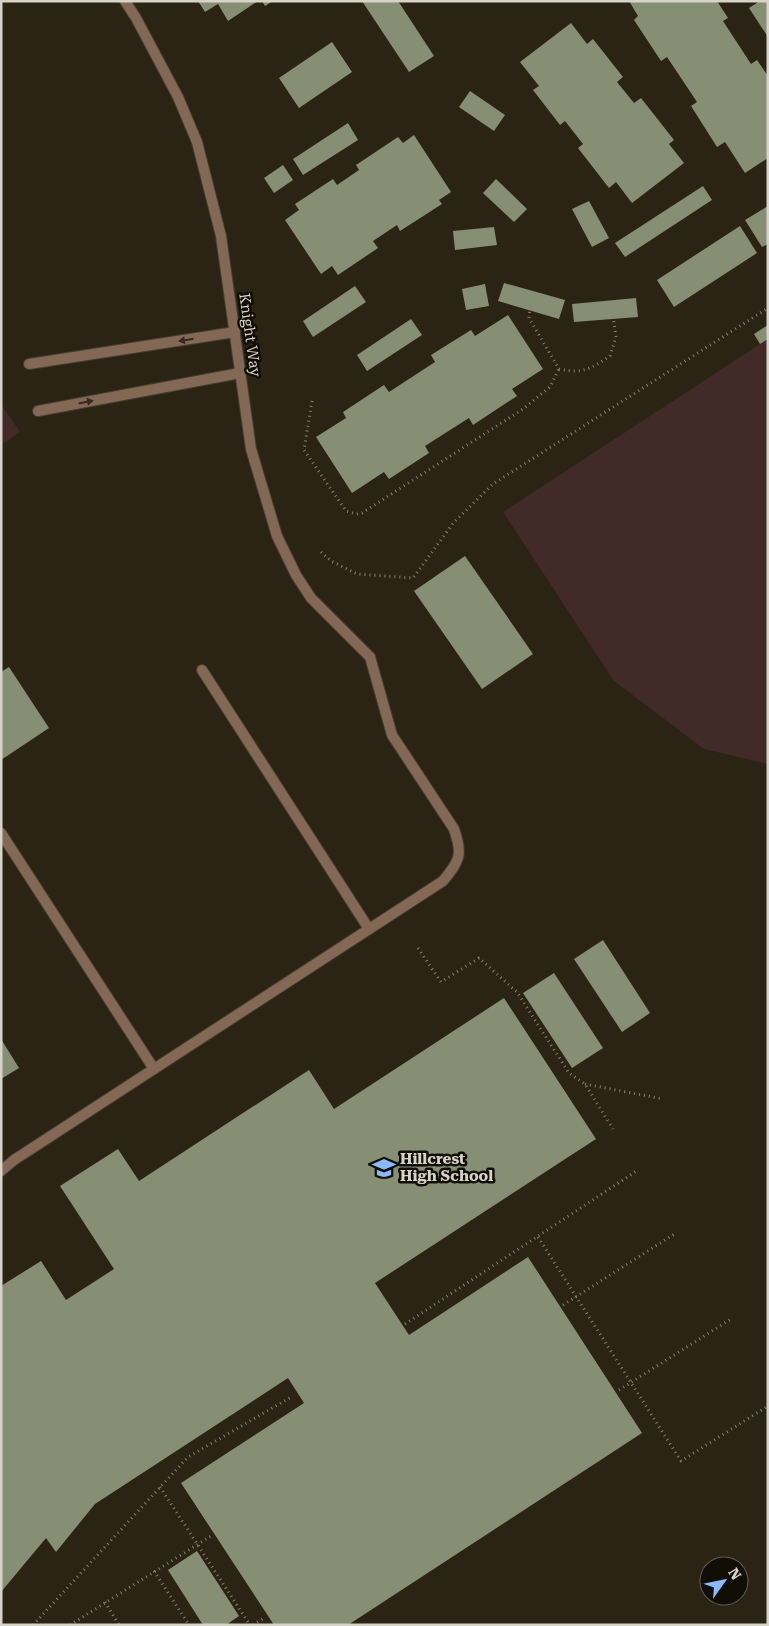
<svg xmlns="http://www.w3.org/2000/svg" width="769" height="1626" font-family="'Roboto Serif',serif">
<rect width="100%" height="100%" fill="#2b2414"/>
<g fill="#422a29">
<path d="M768 339V764L704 749 614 681 503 512Z"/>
<path d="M1 404 20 432 1 445Z"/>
</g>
<g fill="#868f74">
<path d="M198 1H258L228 21 218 4 205 12Z"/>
<path d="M262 1H273L265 6Z"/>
<path d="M362 1H398L434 56 409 72Z"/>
<path d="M629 1H717L728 18 723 21 751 64 757 60 768 76V158L745 173 725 142 717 147 691 106 697 102 667 57 661 61 634 20 638 16Z"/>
<path d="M760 1H768V37L749 8Z"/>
<path d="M571 23 587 44 593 39 623 77 617 82 634 103 641 98 674 140 669 144 684 163 632 203 616 182 609 188 578 148 583 144 565 121 560 125 533 90 539 86 520 62Z"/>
<path d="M332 42 352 72 299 108 279 78Z"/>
<path d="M470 91 505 115 494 131 459 107Z"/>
<path d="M348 123 358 140 303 175 293 159Z"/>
<path d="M414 135 451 192 439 200 442 204 400 231 397 225 373 241 378 248 338 275 332 266 321 274 285 220 299 210 295 204 333 179 337 185 359 170 356 165 398 137 403 143Z"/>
<path d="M283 165 293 180 274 193 264 178Z"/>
<path d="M496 179 527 209 514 222 483 193Z"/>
<path d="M703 186 712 200 625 257 615 243Z"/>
<path d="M589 201 609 238 592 247 572 209Z"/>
<path d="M768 206V244L762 247 745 220Z"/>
<path d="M740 226 757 253 674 307 657 280Z"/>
<path d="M494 227 497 245 455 250 453 231Z"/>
<path d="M504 283 565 300 559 319 498 301Z"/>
<path d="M485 284 489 306 466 310 462 289Z"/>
<path d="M355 286 366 302 313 337 303 321Z"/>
<path d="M636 298 638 317 574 322 572 304Z"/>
<path d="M508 315 543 369 512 389 517 396 473 425 469 418 425 446 429 453 389 479 384 472 352 493 316 437 346 418 343 412 384 385 389 392 435 362 431 355 471 330 475 336Z"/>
<path d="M411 319 422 335 367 371 357 355Z"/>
<path d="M768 325V339L760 344 754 334Z"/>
<path d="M465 556 533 654 482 689 414 591Z"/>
<path d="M9 667 49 728 1 760V672Z"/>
<path d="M603 940 650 1013 622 1032 574 959Z"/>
<path d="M554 973 603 1048 572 1068 523 993Z"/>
<path d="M504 998 596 1139 375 1283 409 1335 528 1257 642 1433 348 1625H274L181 1483 304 1403 288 1378 95 1504 56 1552 46 1538 1 1592V1286L41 1261 66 1300 114 1269 60 1186 118 1149 139 1181 309 1070 334 1109Z"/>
<path d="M1 1039 19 1068 1 1079Z"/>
<path d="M197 1551 239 1616 226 1625H203L168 1570Z"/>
</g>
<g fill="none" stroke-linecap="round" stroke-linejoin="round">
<defs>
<g id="service">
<path d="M29 364 235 332"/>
<path d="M38 411 240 373"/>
<path d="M202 670 369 929"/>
<path d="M1 833 154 1069"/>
<path d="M1 1171 14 1160 443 881C460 860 463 855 454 829L392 735 370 657"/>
</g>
<path id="minor" d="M125 1 136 18 178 97 197 142 221 236 251 449 277 536 296 575 311 598 370 657"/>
</defs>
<use href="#service" stroke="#474031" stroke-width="12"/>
<use href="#minor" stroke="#474031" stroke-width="12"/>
<g stroke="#878174" stroke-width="3" stroke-dasharray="1 4" stroke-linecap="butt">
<path d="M530 307 529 318 559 369C584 374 590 369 610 356L616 337 613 316"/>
<path d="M312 401 304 450 346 511 356 514 362 513 523 409 550 387 559 369"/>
<path d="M321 552 331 561 357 574 413 578 454 522 493 484 768 308"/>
<path d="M418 948 441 982 479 958 517 992 569 1073 585 1084 613 1129"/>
<path d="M585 1084 663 1099"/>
<path d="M538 1237 681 1461 768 1406"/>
<path d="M563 1305 676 1233"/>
<path d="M405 1324 638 1170"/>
<path d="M619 1390 731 1319"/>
<path d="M160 1487 250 1625"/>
<path d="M154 1571 189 1625"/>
<path d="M105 1602 119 1625"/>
<path d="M33 1625 188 1457 293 1396"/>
<path d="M70 1625 211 1536"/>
<path d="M253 1625 264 1618"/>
</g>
<use href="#service" stroke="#846856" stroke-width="10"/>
<use href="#minor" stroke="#846856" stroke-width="10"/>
</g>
<defs><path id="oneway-solid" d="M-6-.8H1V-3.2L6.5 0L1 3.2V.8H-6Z" transform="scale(1.25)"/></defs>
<g fill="#34291f">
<use href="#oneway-solid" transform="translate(186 340) rotate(171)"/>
<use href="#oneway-solid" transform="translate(86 402) rotate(-11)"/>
</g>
<defs>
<symbol id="school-bare" viewBox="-9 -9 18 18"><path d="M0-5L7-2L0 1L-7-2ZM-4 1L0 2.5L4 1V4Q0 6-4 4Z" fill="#8bbafc" stroke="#110e07" stroke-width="2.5" paint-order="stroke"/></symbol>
</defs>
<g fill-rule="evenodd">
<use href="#school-bare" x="368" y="1152" width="32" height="32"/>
</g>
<g text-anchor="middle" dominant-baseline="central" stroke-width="5" stroke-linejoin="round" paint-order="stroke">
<g font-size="15" fill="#d8d3c9" stroke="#110e07">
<text transform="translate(250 335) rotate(82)">Knight Way</text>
</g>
<g font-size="15" font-weight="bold" fill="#d8d3c9" stroke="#110e07" text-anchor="start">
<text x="400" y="1159">Hillcrest<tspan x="400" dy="17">High School</tspan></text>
</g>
</g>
<rect width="769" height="1626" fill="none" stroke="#d8d3c9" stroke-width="5"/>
<g transform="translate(724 1581) rotate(57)"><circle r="24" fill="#110e07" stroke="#615d55"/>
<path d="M0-4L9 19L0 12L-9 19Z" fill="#8bbafc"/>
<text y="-8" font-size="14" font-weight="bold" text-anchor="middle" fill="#d8d3c9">N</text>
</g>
</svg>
